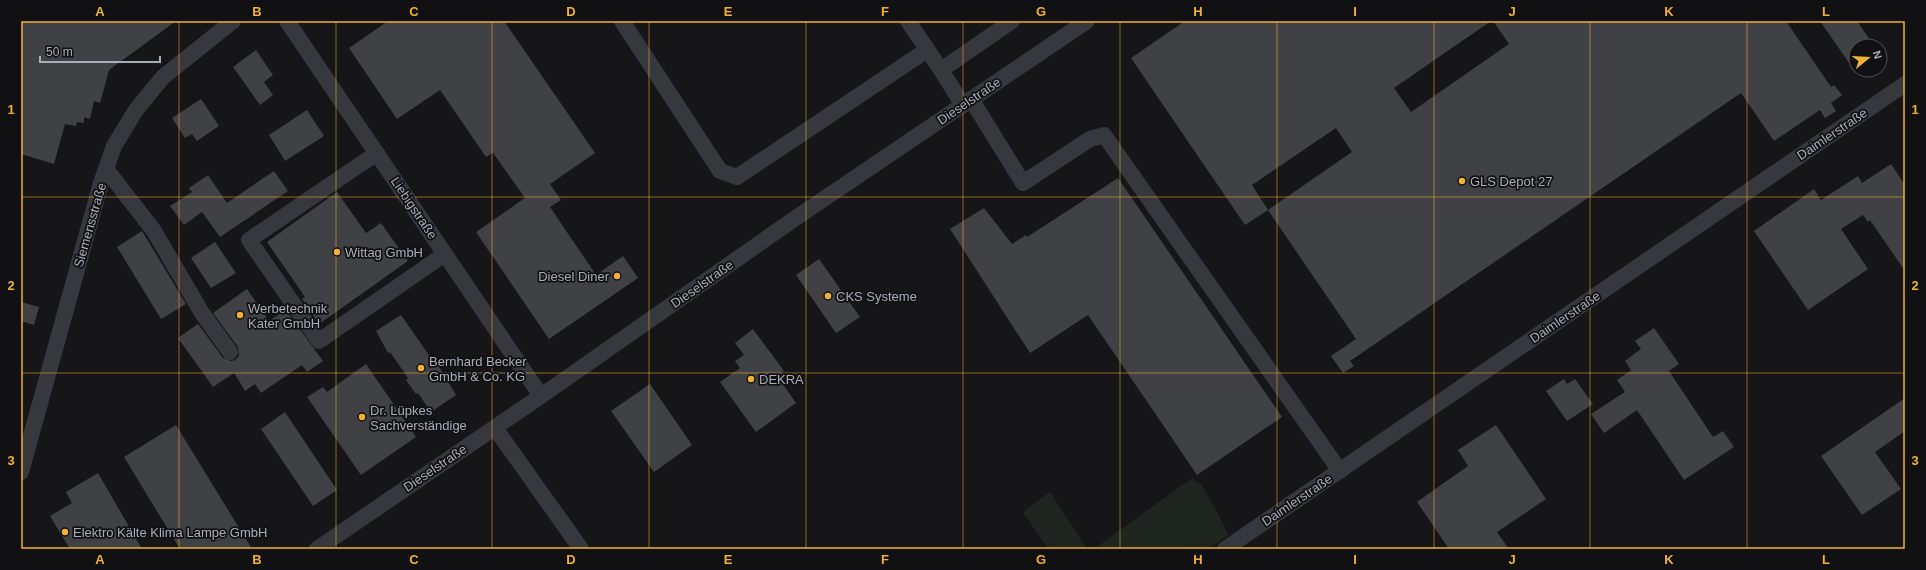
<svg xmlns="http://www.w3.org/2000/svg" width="1926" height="570" font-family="Helvetica,sans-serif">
<rect width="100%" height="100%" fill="#161618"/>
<g fill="#1e261f">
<path d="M1192 478 1202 485 1229 535 1208 549H1094Z"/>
<path d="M1050 492 1087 549H1048L1023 512Z"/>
</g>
<g fill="#404145" fill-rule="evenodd">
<path d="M21 21H176L109 70 100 103 94 101 90 119 84 117V123L77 122 76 126 65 124 54 164 21 154Z"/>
<path d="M388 21H504L595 153 550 184 561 200 550 207 596 275 623 256 638 278 549 339 476 232 525 198 493 153 486 157 440 90 397 119 349 48Z"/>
<path d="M1185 21H1491L1394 88 1411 112 1509 44 1493 21H1786L1831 87 1834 85 1842 95 1831 103 1836 111 1825 118 1820 110 1774 141 1741 93 1350 361 1354 366 1343 373 1331 356 1356 339 1268 210 1245 225 1131 58ZM1336 128 1352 152 1268 210 1252 185Z"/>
<path d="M1820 21H1857L1874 46H1856V73Z"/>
<path d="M256 50 273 75 264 82 273 95 260 105 233 67Z"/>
<path d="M201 99 219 126 197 141 192 134 185 138 172 118Z"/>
<path d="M307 110 324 136 285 161 269 135Z"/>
<path d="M1891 164 1905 185V271L1870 220 1868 222 1863 215 1841 229 1868 269 1808 310 1754 231 1814 189 1821 200 1858 176 1862 183Z"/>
<path d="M274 171 288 191 220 237 202 212 184 225 170 206 192 192 189 188 208 175 227 203Z"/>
<path d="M1118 178 1282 417 1197 475 1088 315 1030 353 950 229 984 208 1012 244 1026 235 1027 237Z"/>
<path d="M337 192 366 233 381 223 408 261 319 324 302 299 305 297 267 242Z"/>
<path d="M142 231 186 304 161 319 117 247Z"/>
<path d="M215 242 236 273 211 288 191 258Z"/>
<path d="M819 259 860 317 836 333 796 275Z"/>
<path d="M247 289 269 321 286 310 323 361 307 372 302 365 261 393 255 384 245 391 234 373 213 387 178 338 198 324 223 358 231 361 235 360 239 356 238 347 213 313Z"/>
<path d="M21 302 39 307 34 325 21 321Z"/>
<path d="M401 315 433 361 435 360 456 395 431 412 418 393 416 394 406 380 408 378 390 352 388 353 376 331Z"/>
<path d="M1654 328 1679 364 1669 371 1713 437 1723 431 1734 447 1684 480 1637 410 1604 433 1591 414 1625 392 1617 380 1631 370 1625 361 1641 349 1635 341Z"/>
<path d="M753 329 784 371 777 376 796 403 756 432 720 382 740 368 735 361 744 355 735 343Z"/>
<path d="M366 364 416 437 361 475 307 397 323 387 327 392Z"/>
<path d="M1564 379 1567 384 1575 379 1593 404 1567 421 1546 391Z"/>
<path d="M650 384 692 445 654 472 611 411Z"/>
<path d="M1905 398V431L1875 452 1901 489 1862 515 1821 456Z"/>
<path d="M285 412 337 490 313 506 261 429Z"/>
<path d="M176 425 252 549H180L124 457Z"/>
<path d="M1496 425 1546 499 1497 532 1509 549H1449L1417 502 1468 466 1458 450Z"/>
<path d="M98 473 142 549H70L50 516 72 503 66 492Z"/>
</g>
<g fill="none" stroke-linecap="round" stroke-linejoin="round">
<g stroke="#37383d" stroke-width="16">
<path d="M287 21 541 396"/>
<path d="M622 21 720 171 737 177 927 50"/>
<path d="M908 21 941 70"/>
<path d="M971 99 1023 183 1090 139 1104 135 1340 471"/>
<path d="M963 105 941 70 1012 21"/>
<path d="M377 153 249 240 319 341 445 254"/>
<path d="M106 169 154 231 202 313 230 352"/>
<path d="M495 428 581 549"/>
<path d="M21 472 101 183 114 146 136 110 163 77 233 21"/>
<path d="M317 549 541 396 800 215 1087 21"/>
<path d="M1225 549 1905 84"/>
</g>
</g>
<path fill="none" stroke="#f2b134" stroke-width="1" stroke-opacity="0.55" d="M179 21V549M336 21V549M492 21V549M649 21V549M806 21V549M963 21V549M1120 21V549M1277 21V549M1434 21V549M1590 21V549M1747 21V549M21 197H1905M21 373H1905"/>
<g fill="#f2b134" stroke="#111113" stroke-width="1.5">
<circle cx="1462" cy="181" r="4"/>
<circle cx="337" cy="252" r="4"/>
<circle cx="617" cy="276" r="4"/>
<circle cx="828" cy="296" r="4"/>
<circle cx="240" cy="315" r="4"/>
<circle cx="421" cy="368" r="4"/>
<circle cx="751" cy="379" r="4"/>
<circle cx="362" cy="417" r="4"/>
<circle cx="65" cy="532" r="4"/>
</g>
<g text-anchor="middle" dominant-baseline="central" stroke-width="3.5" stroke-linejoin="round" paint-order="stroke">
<g font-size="13" fill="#a8adb8" stroke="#111113">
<text transform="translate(969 101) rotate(-34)">Dieselstraße</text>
<text transform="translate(1832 134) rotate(-34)">Daimlerstraße</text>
<text transform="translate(414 208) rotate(56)">Liebigstraße</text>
<text transform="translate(90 225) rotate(-74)">Siemensstraße</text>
<text transform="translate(702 284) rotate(-35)">Dieselstraße</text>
<text transform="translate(1565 317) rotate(-34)">Daimlerstraße</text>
<text transform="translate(435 468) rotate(-34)">Dieselstraße</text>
<text transform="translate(1297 500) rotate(-34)">Daimlerstraße</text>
</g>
<g font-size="13" fill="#a8adb8" stroke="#111113" text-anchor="start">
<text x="1470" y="181">GLS Depot 27</text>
<text x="345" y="252">Wittag GmbH</text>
<text x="609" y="276" text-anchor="end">Diesel Diner</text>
<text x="836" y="296">CKS Systeme</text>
<text x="248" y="308">Werbetechnik<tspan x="248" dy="15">Kater GmbH</tspan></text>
<text x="429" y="361">Bernhard Becker<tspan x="429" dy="15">GmbH &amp; Co. KG</tspan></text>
<text x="759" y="379">DEKRA</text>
<text x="370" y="410">Dr. Lüpkes<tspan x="370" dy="15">Sachverständige</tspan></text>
<text x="73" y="532">Elektro Kälte Klima Lampe GmbH</text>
</g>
</g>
<rect width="1926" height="570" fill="none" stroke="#111113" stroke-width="44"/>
<g transform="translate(1868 58) rotate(72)"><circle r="19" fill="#111113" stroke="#4d4f55"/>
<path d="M0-3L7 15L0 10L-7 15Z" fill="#f2b134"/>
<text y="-6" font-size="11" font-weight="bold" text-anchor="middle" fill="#a8adb8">N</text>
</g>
<path d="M40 56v6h120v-6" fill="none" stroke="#a8adb8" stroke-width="2"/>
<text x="46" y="56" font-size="12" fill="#a8adb8" stroke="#111113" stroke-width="3" paint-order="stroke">50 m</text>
<rect x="22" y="22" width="1882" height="526" fill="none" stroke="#f2b134" stroke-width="1.5"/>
<g font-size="13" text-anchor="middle" font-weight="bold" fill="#f2b134">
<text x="100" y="16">A</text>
<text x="257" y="16">B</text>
<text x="414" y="16">C</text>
<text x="571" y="16">D</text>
<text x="728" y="16">E</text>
<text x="885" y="16">F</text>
<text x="1041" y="16">G</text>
<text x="1198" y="16">H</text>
<text x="1355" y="16">I</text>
<text x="1512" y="16">J</text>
<text x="1669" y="16">K</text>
<text x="1826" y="16">L</text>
<text x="11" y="114">1</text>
<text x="1915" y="114">1</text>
<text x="11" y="290">2</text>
<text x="1915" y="290">2</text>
<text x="11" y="465">3</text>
<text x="1915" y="465">3</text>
<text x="100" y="564">A</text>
<text x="257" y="564">B</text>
<text x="414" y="564">C</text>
<text x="571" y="564">D</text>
<text x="728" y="564">E</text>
<text x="885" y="564">F</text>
<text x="1041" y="564">G</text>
<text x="1198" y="564">H</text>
<text x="1355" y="564">I</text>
<text x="1512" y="564">J</text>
<text x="1669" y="564">K</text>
<text x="1826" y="564">L</text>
</g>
</svg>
